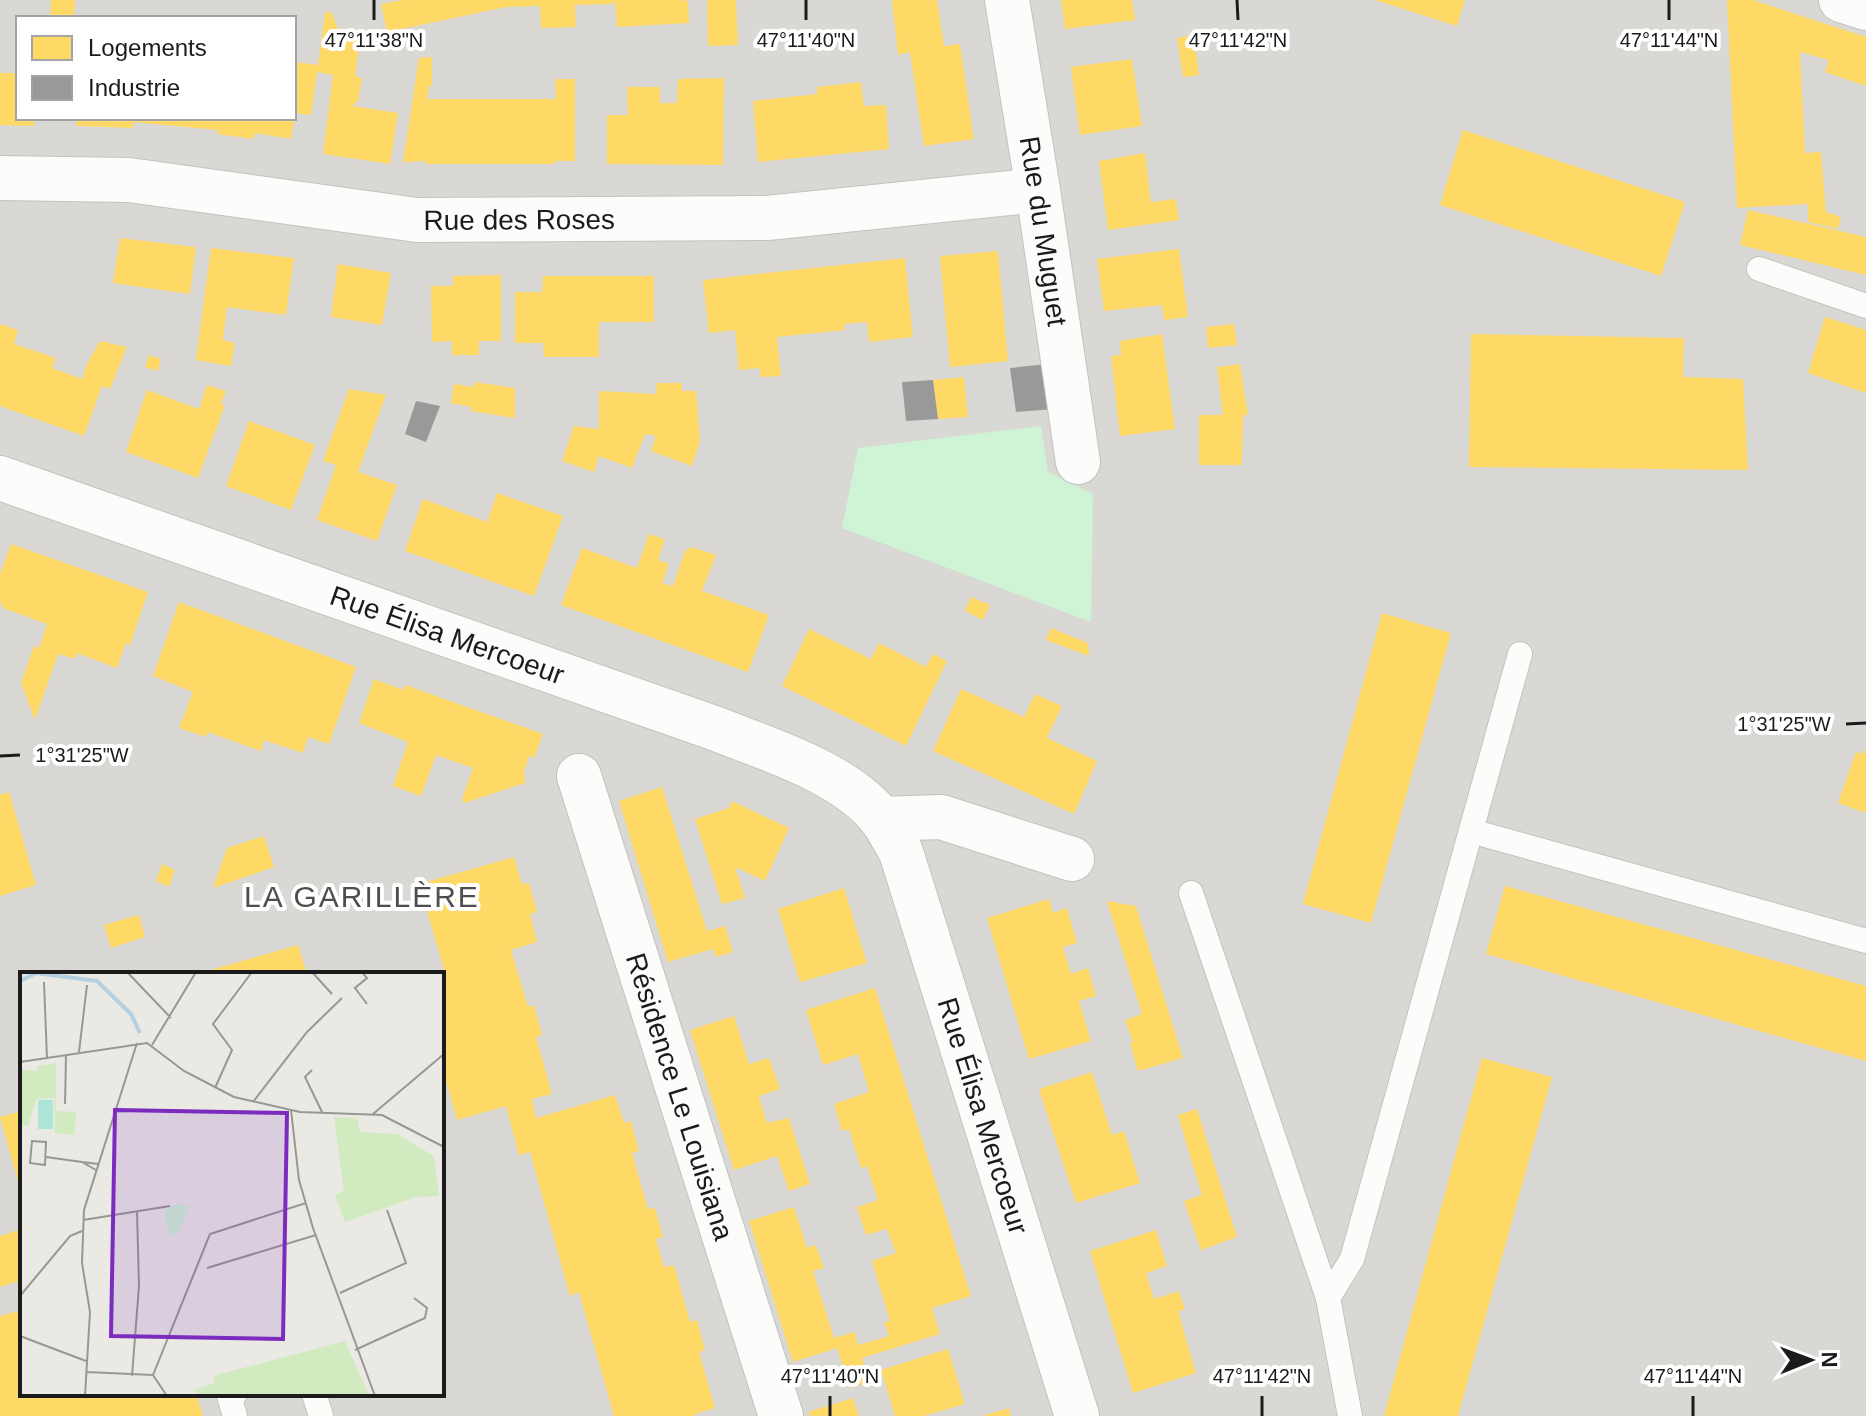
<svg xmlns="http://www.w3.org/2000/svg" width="1866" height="1416" font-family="Arial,sans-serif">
<rect width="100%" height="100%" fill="#eae9e4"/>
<path fill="#d9d8d5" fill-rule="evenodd" d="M0 0H1866V1416H0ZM18 18H294V118H18ZM22 974H442V1394H22Z"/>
<path fill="#cff3d5" d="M1041 426 1048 472 1093 494 1091 622 842 528 858 448Z"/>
<g fill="#ffd966">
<path d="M51 0H75L74 18H50Z"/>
<path d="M403 0H682L688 1 689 23 617 27 615 3 608 4 575 5 576 27 541 28 540 6 506 7 387 32 381 4Z"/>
<path d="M707 0H736L738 45 708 46Z"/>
<path d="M892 0H937L944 46 960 44 974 139 924 146 910 52 898 55Z"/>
<path d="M1061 0H1132L1135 20 1065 29Z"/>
<path d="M1375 0H1465L1457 26Z"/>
<path d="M1727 0H1753L1866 37V86L1825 72 1829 60 1800 52 1805 153 1821 152 1826 212 1841 217 1838 229 1808 222V204L1737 208Z"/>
<path d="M325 12 332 13 340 35 343 38 360 41 355 76 362 78 358 101 352 106 398 113 390 164 323 154 333 75 317 72 311 115 294 113V62L318 65Z"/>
<path d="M1194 35 1199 75 1183 77 1177 38Z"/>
<path d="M432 57V86H429L427 99H556L555 79H575V161H555V164H426V161L403 162 419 58Z"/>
<path d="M1132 59 1142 126 1080 135 1071 67Z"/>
<path d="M0 73H18V118H34V126L0 125Z"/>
<path d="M724 78 723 165 607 164V115H628L627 87H660V103H677L678 79Z"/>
<path d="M861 82 864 106 886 105 889 149 758 162 753 101 817 94V87Z"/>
<path d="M76 118H294L291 139 255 133 253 139 217 134 218 130 133 122V128L76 126Z"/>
<path d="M1463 130 1685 202 1661 276 1440 205Z"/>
<path d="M1145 153 1151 202 1176 199 1179 220 1108 230 1099 161Z"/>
<path d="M1748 210 1866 237V275L1740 245Z"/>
<path d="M120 238 196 247 190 294 113 283Z"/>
<path d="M211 248 294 258 286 315 227 307 223 340 235 343 231 366 196 360Z"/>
<path d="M1179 249 1188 317 1164 320 1162 305 1104 311 1097 259Z"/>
<path d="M998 251 1008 361 950 367 940 256Z"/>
<path d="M905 258 913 337 869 342 867 322 844 324 845 330 777 337 781 376 760 377V368L739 370 735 330 709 333 703 280Z"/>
<path d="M338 264 391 273 382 325 331 317Z"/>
<path d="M501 275V341H479V355H452V341L432 342 431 286H453V276Z"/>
<path d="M543 276H654V322H599V357H544L543 343H515V292H542Z"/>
<path d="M1825 317 1866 330V393L1808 373Z"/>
<path d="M0 324 18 330 14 344 56 358 52 368 82 379 87 364 100 341 127 347 110 389 102 386 84 436 0 406Z"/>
<path d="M1234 324 1237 345 1208 348 1206 327Z"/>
<path d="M1162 334 1175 429 1120 436 1111 356 1121 355 1120 341Z"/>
<path d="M1471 334 1684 338 1683 377 1743 379 1748 470 1469 467Z"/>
<path d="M149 355 161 359 158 371 145 367Z"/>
<path d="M1240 364 1248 415H1243L1242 465H1199V415H1223L1217 367Z"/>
<path d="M964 377 968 417 938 419 933 380Z"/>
<path d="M475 382 515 388V418L471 411V407L451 403 454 384 473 387Z"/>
<path d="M657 383H682V391H696L700 441 692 466 651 451 656 436 645 434 632 468 599 456 594 472 562 461 574 426 599 429V391L656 394Z"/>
<path d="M207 385 226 391 221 404 225 405 198 478 126 452 147 390 199 409Z"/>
<path d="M349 389 386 395 358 472 397 485 377 541 317 520 336 465 323 461Z"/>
<path d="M249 421 315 445 291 510 226 486Z"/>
<path d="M497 493 563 516 534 596 405 551 423 499 487 522Z"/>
<path d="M649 534 665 539 658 560 669 564 662 583 673 586 685 551 692 547 716 555 702 591 769 615 748 672 561 605 582 548 637 568Z"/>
<path d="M11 544 148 592 130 645 126 643 117 668 77 653 75 659 58 654 35 720 21 683 34 646 39 648 47 624 3 608 0 600V574Z"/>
<path d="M971 597 990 605 983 620 965 611Z"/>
<path d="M179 602 356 667 329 744 308 737 303 753 264 740 261 751 208 732 206 737 179 728 193 692 153 676Z"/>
<path d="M1382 613 1451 633 1371 923 1303 904Z"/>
<path d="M1051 628 1088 643 1089 656 1046 640Z"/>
<path d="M809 629 871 659 879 643 926 667 933 654 947 661 906 746 782 686Z"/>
<path d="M374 679 403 690 405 685 543 734 534 758 529 756 524 772 525 783 464 803 462 799 473 768 436 755 421 796 393 786 408 742 359 723Z"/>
<path d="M961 689 1024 717 1035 694 1062 706 1047 738 1097 761 1074 814 933 751Z"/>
<path d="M1866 748V813L1838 803 1856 752 1863 754Z"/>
<path d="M662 787 707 931 725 926 733 952 716 957 713 949 668 962 619 801Z"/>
<path d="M9 792 36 885 0 896V795Z"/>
<path d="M732 801 789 828 765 881 735 867 745 898 722 904 695 819 729 808Z"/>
<path d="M264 836 274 867 213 888 227 848Z"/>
<path d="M514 857 522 884 529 883 537 912 530 914 537 942 511 950 528 1007 534 1005 542 1035 536 1037 552 1094 532 1099 536 1118 615 1095 624 1123 631 1121 639 1151 632 1153 648 1209 655 1208 663 1237 656 1239 664 1267 674 1265 690 1322 697 1320 705 1350 699 1352 715 1408 695 1414V1416H614L579 1292 570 1296 530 1152 519 1155 506 1106 457 1120 442 1066V974L431 973 444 969 419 884Z"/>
<path d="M162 864 175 870 169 887 156 881Z"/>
<path d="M1505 886 1866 986V1061L1486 954Z"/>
<path d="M844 888 867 963 800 982 778 909Z"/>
<path d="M1049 899 1053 913 1067 908 1077 943 1063 947 1071 974 1088 968 1096 996 1079 1001 1091 1041 1029 1059 987 918Z"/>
<path d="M1107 901 1136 906 1183 1058 1138 1071 1130 1043 1133 1042 1125 1020 1142 1014Z"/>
<path d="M139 915 145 937 111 948 104 925Z"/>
<path d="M298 945 307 974H201L200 973Z"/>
<path d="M875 988 971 1296 932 1308 940 1334 862 1358 870 1382 850 1388 837 1348 793 1362 749 1221 794 1207 807 1248 816 1245 824 1268 813 1271 834 1338 855 1332 858 1345 889 1336 884 1322 890 1321 872 1261 896 1253 887 1229 866 1235 857 1207 878 1200 867 1166 861 1168 849 1129 842 1131 834 1104 869 1092 858 1054 823 1065 806 1010Z"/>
<path d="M734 1016 749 1064 769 1058 780 1089 759 1096 767 1123 789 1118 810 1184 789 1191 777 1156 734 1170 690 1030Z"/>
<path d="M1482 1058 1552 1077 1458 1416H1384Z"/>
<path d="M1092 1072 1112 1135 1124 1131 1140 1183 1076 1203 1039 1089Z"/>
<path d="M1197 1109 1237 1237 1201 1250 1184 1201 1202 1195 1178 1115Z"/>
<path d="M22 1111V1191L21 1192 0 1117Z"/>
<path d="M22 1229V1280L0 1287V1236Z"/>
<path d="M1156 1230 1167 1266 1146 1273 1154 1299 1179 1291 1185 1310 1178 1311 1196 1373 1133 1393 1090 1251Z"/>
<path d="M22 1310V1394H196L203 1416H0V1316Z"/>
<path d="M948 1349 965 1404 924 1416H895L881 1370Z"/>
<path d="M853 1398 859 1416H810L808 1412Z"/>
<path d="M1009 1408 1011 1416H985V1415Z"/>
</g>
<g fill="#999">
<path d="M1048 364 1054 409 1016 412 1010 368Z"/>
<path d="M933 380 938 419 906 421 902 382Z"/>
<path d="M416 401 440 406 426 442 405 434Z"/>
</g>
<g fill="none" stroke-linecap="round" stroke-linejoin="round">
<defs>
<g id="lane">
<path d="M1759 269 1866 306"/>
<path d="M1471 831 1866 941"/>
<path d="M1191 893 1328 1298 1350 1416"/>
<path d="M1328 1298 1352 1259 1520 654"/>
<path d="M235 1394 229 1396 235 1416"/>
<path d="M314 1394 321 1416"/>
</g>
<g id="street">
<path id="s1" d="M1007 0 1038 190 1078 462"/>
<path d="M1841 0 1866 8"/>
<path id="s2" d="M0 178 129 180 417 220 767 218 1038 190"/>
<path id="s3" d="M0 478 714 728C767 749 847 773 882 820 889 830 895 842 901 852L1077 1416"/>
<path id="s4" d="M579 776 781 1416"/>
<path d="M881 819 941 817 1072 859"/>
</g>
</defs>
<use href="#lane" stroke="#c2c2c0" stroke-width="26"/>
<use href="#street" stroke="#c2c2c0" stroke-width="46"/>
<use href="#lane" stroke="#fcfcfb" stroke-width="24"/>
<use href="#street" stroke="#fcfcfb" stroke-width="44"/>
</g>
<path fill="none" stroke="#1b1b1b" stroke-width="3" d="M374 0V20M806 0V20M1237 0 1238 20M1669 0V20M1846 724 1866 723M0 756 20 755M830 1396V1416M1262 1396V1416M1693 1396V1416"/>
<g text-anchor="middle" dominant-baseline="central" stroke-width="8" stroke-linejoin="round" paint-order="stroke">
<g font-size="28" fill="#1b1b1b" stroke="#fff">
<text stroke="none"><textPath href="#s2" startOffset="522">Rue des Roses</textPath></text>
<text stroke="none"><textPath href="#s1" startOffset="234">Rue du Muguet</textPath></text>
<text stroke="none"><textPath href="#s3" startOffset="474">Rue Élisa Mercoeur</textPath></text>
<text stroke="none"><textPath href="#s4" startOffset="336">Résidence Le Louisiana</textPath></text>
<text stroke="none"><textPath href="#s3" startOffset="1264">Rue Élisa Mercoeur</textPath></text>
</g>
<g font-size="30" letter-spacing="2" fill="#4e4e4e" stroke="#fff">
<text x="362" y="896">LA GARILLÈRE</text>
</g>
</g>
<g transform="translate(20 972)">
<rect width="424" height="424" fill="#eae9e4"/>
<path d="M36 91V139L56 140 54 163 35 161 34 126 16 127 8 154H0V97L17 99 18 94ZM314 145 337 146 340 160 377 162 414 184 419 224 396 225 325 250 315 223 324 219ZM325 369 349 424H182L174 418 195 411 193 404Z" fill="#d1eac0"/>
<path d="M154 233H169L157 263 148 261 145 239Z" fill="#cff3d5"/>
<path d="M18 128H33V157H18Z" fill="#ace5d5"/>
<path fill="none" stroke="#b5d0e0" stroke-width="4" d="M0 9 16 1 77 9 111 42 120 61"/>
<path fill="none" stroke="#979794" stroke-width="2" d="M107 0 151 46M292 0 312 22M342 0 347 6 335 16 347 32M24 10 27 86M132 73 176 0M59 80 67 13M0 90 127 71 164 99 214 125 280 140 362 143 424 175M292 98 285 105 302 140M195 116 212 78 193 52 232 0M233 130 287 60 322 26M45 132 46 83M271 138 279 208 293 256 355 424M353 142 424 82M12 169 26 170 25 193 10 191ZM26 185 62 190M76 198 62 190 78 192M63 248 150 234M187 296 296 263M320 321 386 291 367 238M0 324 50 264 62 259M0 364 66 389M335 378 405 346 407 336 394 326M66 400 133 403M133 403 190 262 286 231M133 403 147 424M112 404 119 314 117 239M65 424 70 340 62 291 64 238 117 71"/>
<path fill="#7b2cbf" fill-opacity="0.15" stroke="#7b2cbf" stroke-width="4" d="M95 138 267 141 263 367 91 364Z"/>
<rect width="424" height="424" fill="none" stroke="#1b1b1b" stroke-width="4"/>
</g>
<g font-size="20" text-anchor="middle" fill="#1b1b1b" stroke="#fff" stroke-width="8" stroke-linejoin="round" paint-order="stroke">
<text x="374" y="47">47°11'38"N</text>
<text x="806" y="47">47°11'40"N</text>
<text x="1238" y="47">47°11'42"N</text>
<text x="1669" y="47">47°11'44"N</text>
<text x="1784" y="731">1°31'25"W</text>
<text x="82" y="762">1°31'25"W</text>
<text x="830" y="1383">47°11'40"N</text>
<text x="1262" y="1383">47°11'42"N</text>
<text x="1693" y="1383">47°11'44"N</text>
</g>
<rect x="16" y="16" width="280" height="104" fill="#ffffff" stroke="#a4a4a4" stroke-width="2"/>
<rect x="32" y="36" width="40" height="24" fill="#ffd966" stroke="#a4a4a4" stroke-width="2"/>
<text x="88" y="56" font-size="24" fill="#1b1b1b">Logements</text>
<rect x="32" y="76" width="40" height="24" fill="#999999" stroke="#a4a4a4" stroke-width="2"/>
<text x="88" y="96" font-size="24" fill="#1b1b1b">Industrie</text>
<g transform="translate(1810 1360) rotate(89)" stroke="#ffffff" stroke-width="6" paint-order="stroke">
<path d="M0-6L14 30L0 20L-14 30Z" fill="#1b1b1b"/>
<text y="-12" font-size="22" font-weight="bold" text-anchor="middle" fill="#1b1b1b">N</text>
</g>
</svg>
